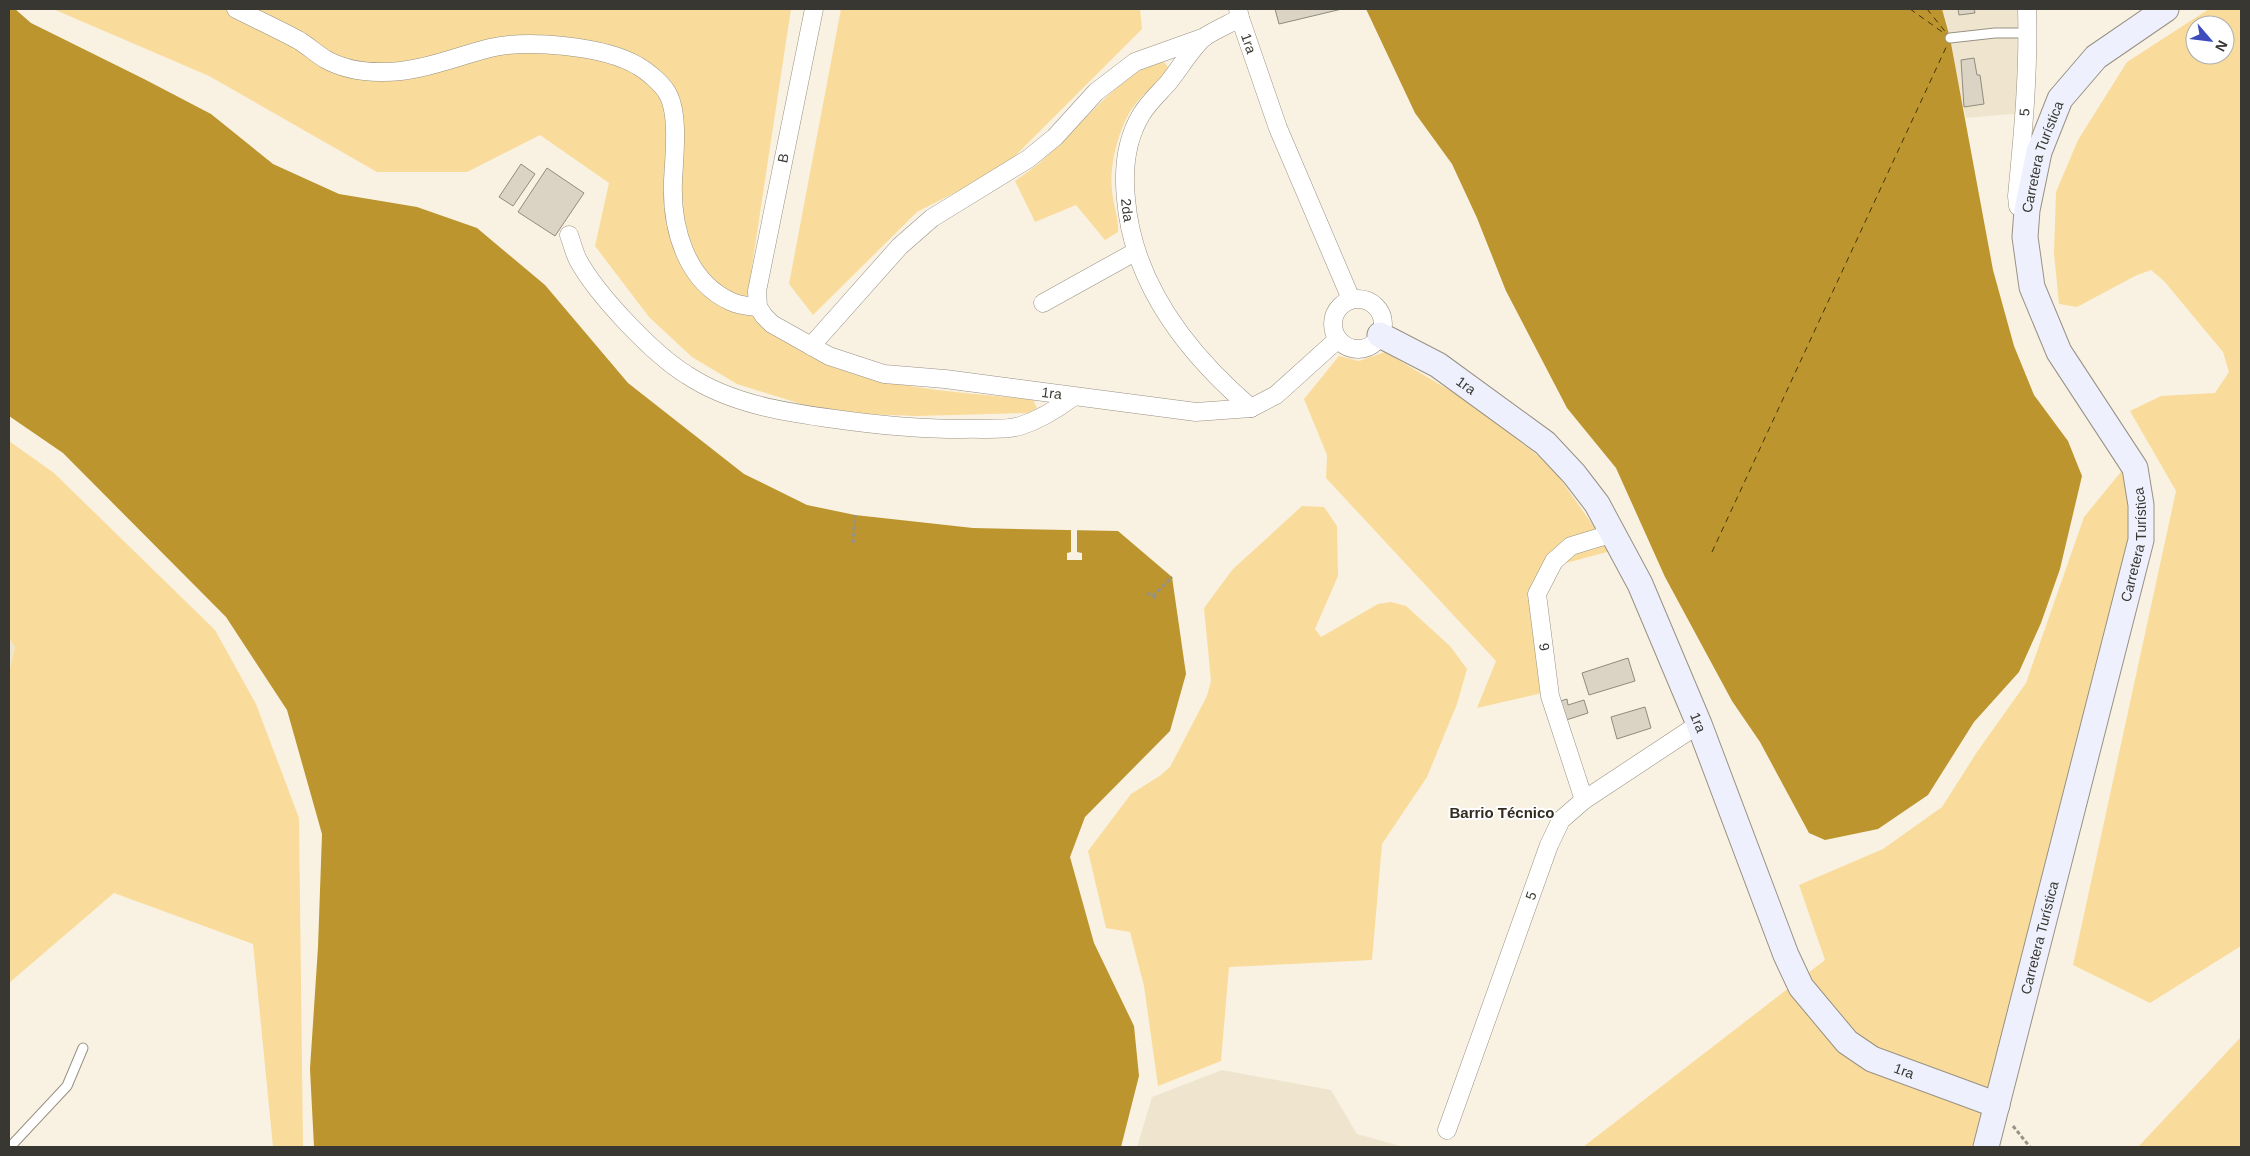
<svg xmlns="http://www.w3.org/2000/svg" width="2250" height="1156" font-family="Helvetica,sans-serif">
<rect width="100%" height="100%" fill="#f9f2e2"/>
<g fill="#efe5cf">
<path d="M1942 9H2029L2024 113 1966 118Z"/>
<path d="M9 640 15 647 9 672Z"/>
<path d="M1222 1070 1331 1090 1357 1134 1404 1147H1137L1152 1097Z"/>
</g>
<g fill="#f9dc9b" fill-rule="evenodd">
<path d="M53 9H791L750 279 757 322C776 334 795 348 816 359 873 389 968 392 1033 400L1037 408 1028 413 916 416 864 414 804 405 737 384 692 357 649 317 595 246 609 183 540 135 467 172H377L209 76Z"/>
<path d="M841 9H1140L1142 29 1003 168 917 212 813 315 789 284Z"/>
<path d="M2209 9H2241V946L2150 1003 2073 965 2176 491 2130 411 2161 396 2215 393 2229 372 2223 352 2164 281 2151 270 2135 276 2077 307 2059 304 2054 253 2056 192 2078 140 2127 62ZM2195 25H2225V55H2195Z"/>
<path d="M1157 60 1165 63 1169 69C1160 82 1147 90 1137 102 1120 121 1109 165 1112 190 1113 205 1119 217 1118 232L1105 240 1076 205 1035 222 1015 181C1026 173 1037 166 1046 157 1083 123 1111 85 1157 60Z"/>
<path d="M1385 352 1476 406 1552 467 1611 551 1566 563 1528 592 1547 692 1477 708 1496 661 1326 478 1327 455 1304 399 1339 356 1359 361Z"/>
<path d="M9 441 54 473 215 630 256 704 299 818 303 1147H273L253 944 114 893 9 983V672L15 647 9 639Z"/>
<path d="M2125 467 2131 536 1976 1147H1583L1825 960 1799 885 1883 849 1942 807 1977 752 2026 683 2084 517Z"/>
<path d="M1302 506 1324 507 1337 526 1338 576 1315 629 1321 637 1378 604 1391 602 1406 606 1450 646 1467 669 1457 704 1427 777 1382 844 1372 960 1229 967 1221 1061 1158 1086 1144 986 1130 932 1106 928 1088 851 1131 794 1161 775 1170 767 1207 696 1211 681 1204 608 1233 569Z"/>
<path d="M2241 1037V1147H2138Z"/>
</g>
<g fill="#bc952f">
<path d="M9 9H15L31 23 144 79 211 114 273 164 339 194 417 207 477 228 545 285 628 383 744 474 807 505 855 515 973 528 1118 531 1172 577 1186 674 1170 731 1085 817 1070 857 1094 943 1134 1026 1139 1076 1121 1147H314L310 1069 318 947 322 834 287 710 226 617 63 453 9 416Z"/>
<path d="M1366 9H1942L1950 38 1993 270 2014 346 2034 395 2068 441 2082 476 2060 569 2041 623 2019 672 1974 722 1928 795 1878 829 1825 840 1809 833 1760 742 1732 701 1665 577 1616 468 1567 408 1506 291 1477 218 1452 164 1415 113Z"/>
</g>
<path fill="#f9f2e2" d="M1071 530H1077V552L1082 553V560H1067V553L1071 552Z"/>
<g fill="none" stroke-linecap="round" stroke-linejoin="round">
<g stroke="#453409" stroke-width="1" stroke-dasharray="6 5" stroke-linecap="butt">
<path d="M1910 9 1948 36"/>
<path d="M1927 9 1948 35"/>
<path d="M1712 552 1949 41"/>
</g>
</g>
<g fill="#dbd4c4" stroke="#918b7d">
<path d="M1275 9H1342L1279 24Z"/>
<path d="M1958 9H1974L1975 13 1959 15Z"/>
<path d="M1974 58 1977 75H1980L1984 104 1964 107 1961 60Z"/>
<path d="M521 164 535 174 513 206 499 197Z"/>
<path d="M547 168 584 193 555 236 518 212Z"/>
<path d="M1628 658 1635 681 1589 695 1582 673Z"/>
<path d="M1567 699 1568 705 1584 700 1588 713 1560 722 1554 703Z"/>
<path d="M1645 707 1651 728 1617 739 1611 717Z"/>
</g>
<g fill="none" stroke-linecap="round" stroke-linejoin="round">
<defs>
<g id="lane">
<path d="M1950 38 1995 33H2028"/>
<path d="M10 1147 67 1086 83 1048"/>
</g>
<g id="street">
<path d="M236 9C258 20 280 30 300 41 309 47 317 54 325 59 341 68 362 72 380 72 418 73 454 57 490 48 527 39 605 46 638 66 647 71 661 83 666 91 680 111 674 158 673 181 671 228 686 282 732 302 740 306 750 306 758 307"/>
<path id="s1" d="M814 9 757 291 758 307 764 316 772 324 829 356 884 374 945 379 1196 412 1251 408 1276 395 1338 339"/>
<path id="s2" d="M1238 9 1240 18 1278 128 1351 299"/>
<path id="s3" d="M1240 18C1229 24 1217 29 1206 36 1195 43 1178 71 1168 83 1159 93 1148 103 1141 115 1126 140 1123 170 1126 199 1133 284 1188 354 1251 408"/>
<path id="s4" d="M2027 210 2018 206 2017 196C2023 134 2029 71 2027 9"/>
<path d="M569 235C572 243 574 252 578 260 597 295 653 354 687 375 731 404 784 412 835 419 877 425 920 429 963 429 981 428 1003 431 1020 426 1039 420 1057 409 1073 397"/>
<circle cx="1358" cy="324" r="25"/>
<path d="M1043 303 1135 252"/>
<path d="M811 346 900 246 932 218 1028 159 1055 137 1096 92 1135 62 1205 37"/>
<path d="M1584 800 1550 696 1537 594 1554 561 1571 546 1614 533"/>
<path id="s5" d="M1447 1130 1549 845 1561 820 1584 800 1699 724"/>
</g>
<g id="secondary">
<path id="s6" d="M1380 335 1438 365 1545 443 1574 474 1597 504 1640 584 1699 724 1786 955 1801 987 1847 1042 1872 1059 1997 1105"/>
<path id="s7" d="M1986 1147 2141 540V505L2135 468 2059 352 2032 287 2025 237 2027 210 2039 152 2060 99 2096 57 2166 9"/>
</g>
</defs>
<use href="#lane" stroke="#989183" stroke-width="11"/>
<use href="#street" stroke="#989183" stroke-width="19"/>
<use href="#secondary" stroke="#989183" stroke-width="27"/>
<g stroke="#969287" stroke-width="3" stroke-dasharray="4 2.5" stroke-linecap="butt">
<path d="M853 543 855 515"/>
<path d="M1147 593 1156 598"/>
<path d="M1153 596 1172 577"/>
<path d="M2013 1126 2030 1147"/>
</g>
<use href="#lane" stroke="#fff" stroke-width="9"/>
<use href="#street" stroke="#fff" stroke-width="18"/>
<use href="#secondary" stroke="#eef1fd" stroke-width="25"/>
</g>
<g text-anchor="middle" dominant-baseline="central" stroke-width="4" stroke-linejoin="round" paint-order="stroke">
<g font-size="14" fill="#393731" stroke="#fff">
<text stroke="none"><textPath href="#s2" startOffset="36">1ra</textPath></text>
<text stroke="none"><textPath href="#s4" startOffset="104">5</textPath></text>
<text transform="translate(783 158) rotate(-79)">B</text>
<text stroke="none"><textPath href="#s7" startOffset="1041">Carretera Turística</textPath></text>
<text stroke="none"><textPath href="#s3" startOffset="239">2da</textPath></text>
<text stroke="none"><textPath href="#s6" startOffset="100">1ra</textPath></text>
<text stroke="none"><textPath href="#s1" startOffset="618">1ra</textPath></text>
<text stroke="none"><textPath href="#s7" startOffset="621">Carretera Turística</textPath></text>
<text transform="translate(1544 647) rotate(-97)">6</text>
<text stroke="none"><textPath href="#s6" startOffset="519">1ra</textPath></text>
<text stroke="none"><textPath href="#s5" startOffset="249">5</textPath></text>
<text stroke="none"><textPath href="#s7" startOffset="216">Carretera Turística</textPath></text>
<text stroke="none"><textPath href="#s6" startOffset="939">1ra</textPath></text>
</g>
<g font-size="15" font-weight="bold" fill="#332d21" stroke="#fff">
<text x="1502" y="812">Barrio Técnico</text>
</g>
</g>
<rect width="2250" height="1156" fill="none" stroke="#393731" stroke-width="20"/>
<g transform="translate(2210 40) rotate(118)"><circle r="24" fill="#ffffff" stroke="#b0afad"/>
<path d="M0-4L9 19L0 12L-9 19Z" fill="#3d4bbf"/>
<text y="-8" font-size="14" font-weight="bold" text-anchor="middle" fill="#393731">N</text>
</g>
</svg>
